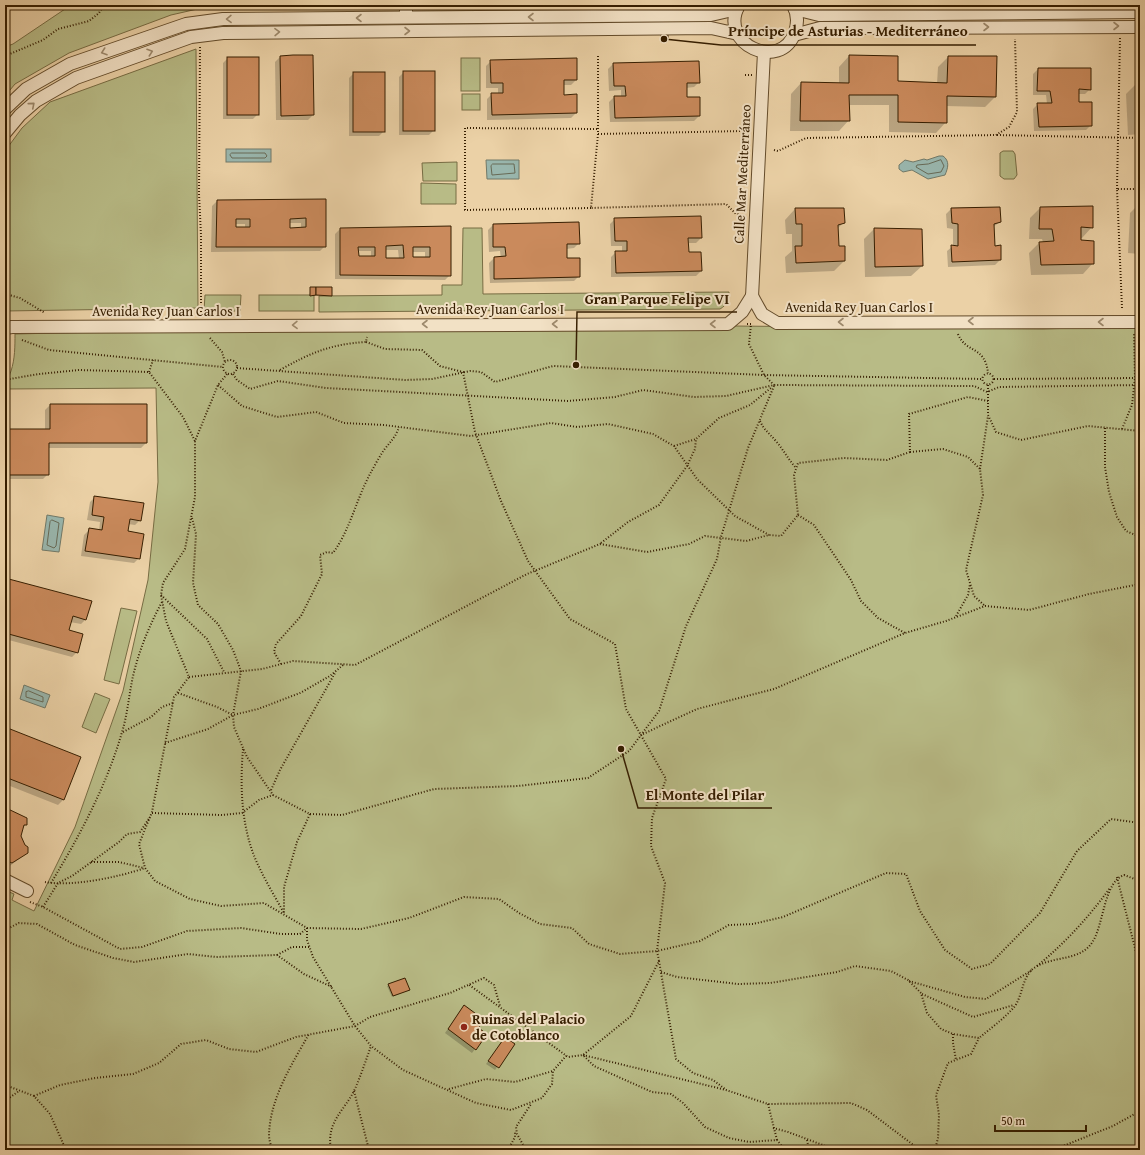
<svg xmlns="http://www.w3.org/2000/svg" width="1145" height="1155" font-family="'Gentium Book Plus',serif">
<rect width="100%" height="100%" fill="#ebd1a6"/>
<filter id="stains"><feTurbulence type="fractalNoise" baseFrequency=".005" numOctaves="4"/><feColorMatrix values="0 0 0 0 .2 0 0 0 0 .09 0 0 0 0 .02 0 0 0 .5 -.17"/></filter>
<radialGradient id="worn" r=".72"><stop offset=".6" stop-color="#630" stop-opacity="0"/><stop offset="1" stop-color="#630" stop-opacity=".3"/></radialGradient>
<g fill="#b8bb86" stroke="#776c43">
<path d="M71 5H215L171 15 69 53 15 84 5 96V47L13 44Z"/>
<path d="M196 49 198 308 5 311V151L22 128 50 102Z"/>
<rect x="461" y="58" width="19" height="33"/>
<rect x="462" y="94" width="18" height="16"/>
<path d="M1003 151H1013L1015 154 1017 175 1014 179H1004L1000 176V153Z"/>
<path d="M457 162V181H423L422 163Z"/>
<path d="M421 183 456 184V204H421Z"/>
<path d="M463 228H482L483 294 729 292C729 300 727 305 720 309L319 312V296L442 295V285H462Z"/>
<path d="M205 295H241L240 311H204Z"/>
<rect x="259" y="295" width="55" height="16"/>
<path d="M734 326 1043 329 1140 326V1150H5V890L14 894 12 900 34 911 75 827 123 691 148 580 158 482 156 388 5 389C5 381 9 378 11 371 15 359 15 346 15 334L183 330Z"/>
<path d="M121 608 137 611 119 684 104 680Z"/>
<path d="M95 693 110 699 96 733 82 727Z"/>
</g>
<g fill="#99b6ad" stroke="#717968">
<rect x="226" y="149" width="45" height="13"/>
<path d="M939 156H943C950 161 948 168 945 175L928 179 912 170 903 172 899 169V165L905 160 913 162 924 159 927 160Z"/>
<path d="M486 160H519V179H487Z"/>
<path d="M47 515 64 518 59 552 42 550Z"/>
<path d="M24 685 50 695 45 708 20 699Z"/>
</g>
<g fill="#0003" fill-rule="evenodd">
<path d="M849 56 897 82 937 84 938 67 948 57H996L995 97 985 107 946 106V122L936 133 889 132V105H848L849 120 839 131H790L791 94 801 83 839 84V67Z"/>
<path d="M280 57 313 115 308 120H276L275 62Z"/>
<path d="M228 58 258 114 253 119H223V63Z"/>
<path d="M491 61 576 80 571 85H563V96L576 113 571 118 487 120V99L492 94H498V88H486V66Z"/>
<path d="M613 64 699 82 694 87 686 88V99L699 116 694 121 610 122 609 102 614 97H621V90L609 91 608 69Z"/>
<path d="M1038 69 1090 89 1085 94H1078V103L1091 125 1086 130 1034 131 1033 109 1038 104H1047L1046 95H1033V74Z"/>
<path d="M404 72 434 130 429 135H399V77Z"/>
<path d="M354 73 384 131 379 136H349V78Z"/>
<path d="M1136 84H1140V134L1128 135 1126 94Z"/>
<path d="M325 200V246L320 251 211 252 212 206 217 201ZM289 223H301V228L289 229ZM235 224H245V228H235Z"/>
<path d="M1140 203V254L1128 253 1130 213Z"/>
<path d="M1040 208 1092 227 1082 238H1080V241L1093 263 1083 274 1031 275 1029 253 1040 242H1043L1042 239H1029L1030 218Z"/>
<path d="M795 209 844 222 837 229 838 248 844 261 834 271 786 273 785 257 792 251V234H786L785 220Z"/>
<path d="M951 209 1000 222 993 227 994 247 1000 260 995 265 948 267 947 251 953 246V229L947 228 946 214Z"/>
<path d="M615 219 701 238 696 243H687L688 254 701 271 696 276 611 277V257L616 252H622V246H611L610 224Z"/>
<path d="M493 225 579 243 574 248 566 249V259L579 276 574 281 490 283 489 263 494 258H501L500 251 489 252 488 230Z"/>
<path d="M450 227V275L445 280 335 279V234L340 229ZM385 250H398L399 259 385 260ZM357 251H371V257H358ZM412 252H425V258H412Z"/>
<path d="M874 229 922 266 911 276 865 277 864 239Z"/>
<path d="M311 288 331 295 309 296Z"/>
<path d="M50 405 146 443 141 448H48V474L43 479H5V430H45V410Z"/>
<path d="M95 497 140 520 135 525 128 524 127 532 139 558 134 563 81 556 84 535 89 530 99 531 100 522 87 520 90 502Z"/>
<path d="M5 579 86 619 81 624 70 622 68 631 77 652 72 657 5 639Z"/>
<path d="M5 728 80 758 63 800 58 805 5 784Z"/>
<path d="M6 809 26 824 22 829 20 836 27 853 7 868 5 867V810Z"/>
<path d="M389 985 409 990 392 997 387 986Z"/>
<path d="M461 1010 479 1029 486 1034 472 1053 445 1033Z"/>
<path d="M505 1038 514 1045 495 1070 486 1064Z"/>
</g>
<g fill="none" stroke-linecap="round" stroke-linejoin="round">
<g stroke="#686a56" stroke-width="1">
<path d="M232 153H265L267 156 265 158H232L230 155Z"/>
<path d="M941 160 944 166 941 172 928 174 916 167 917 165 928 164Z"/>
<path d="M493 164H514L515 173 492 175 491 166Z"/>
<path d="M52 520 59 523 56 546 54 548 47 545 50 522Z"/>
<path d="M29 691 43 697V702L26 697V692Z"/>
</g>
</g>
<g fill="#ca8a5c" stroke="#361e00" fill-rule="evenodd">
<rect x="653" y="7" width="7" height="3"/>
<path d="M661 35H668V38L661 39Z"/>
<path d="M293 55H313L314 115 281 116 280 56Z"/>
<path d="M849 55 898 56V81L947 83 948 56H997L996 97 947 96V123L898 122V95H849L850 121H800L801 82 849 83Z"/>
<rect x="227" y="57" width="32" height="58"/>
<path d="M577 58V80H564V95L577 94V113L492 115 491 93H503V83H491L490 60Z"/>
<path d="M699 61 700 83H687V97H700V116L615 118 614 96H626L625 86H614L613 63Z"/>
<path d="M1038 68H1091V90L1079 89V102H1092V126L1039 127 1037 103H1052L1050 91H1037Z"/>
<rect x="403" y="71" width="32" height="60"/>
<rect x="353" y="72" width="32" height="60"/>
<path d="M1136 83H1140V125H1138Z"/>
<path d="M326 199V247H216L217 200ZM306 218V227L290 228V219ZM236 219H250V227H236Z"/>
<path d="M1140 202V244L1138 243Z"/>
<path d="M1093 206V228L1081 227V240L1094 241V264L1041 265 1039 242 1054 241 1052 229H1039L1040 207Z"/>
<path d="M1000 207 1001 222 994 224 995 246 1001 245V260L952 262 951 245 958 246V224L952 223 951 208Z"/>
<path d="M795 208H844L845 223 838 225 839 246H845V261L796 263 795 246H802V224H796Z"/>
<path d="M701 216 702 238H688L689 252H701L702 271 616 273 615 251H627V241H615L614 218Z"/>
<path d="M579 222 580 244H567V258H580V277L494 279V257L506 256 505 247H493V224Z"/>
<path d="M451 226V276L340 275V228ZM403 245 404 258H386V246ZM358 247H375V256H359ZM413 247H430V257H413Z"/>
<path d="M874 228 922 229 923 266 875 267Z"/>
<path d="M310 287H316V295L310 296Z"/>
<path d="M316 287H332V296L316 295Z"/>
<path d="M50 404H147V443H49V475H5V429H50Z"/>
<path d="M94 496 144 503 141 521 130 519 128 531 144 534 140 559 85 551 89 528 102 530 104 517 92 515Z"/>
<path d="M5 578 92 601 86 620 73 616 69 630 83 634 78 653 5 633Z"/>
<path d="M5 727 81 757 64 800 5 777Z"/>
<path d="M6 808 27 818V825H24L21 836 25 845 28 847V853L12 863 5 860Z"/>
<path d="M405 978 410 990 393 996 388 984Z"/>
<path d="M464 1005 483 1019 479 1025 480 1029 487 1034 476 1050 448 1029Z"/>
<path d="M505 1037 515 1044 499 1068 488 1061Z"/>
</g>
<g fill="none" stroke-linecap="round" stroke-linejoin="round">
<defs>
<g id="minor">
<path d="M739 5C717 44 781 73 795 32 798 23 798 14 793 5"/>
<path d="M795 9 819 15 1140 12"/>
<path d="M406 17V5"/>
<path d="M794 35 820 28 1140 27"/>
<path d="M5 109 26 89 70 64 186 24 223 19 711 15 737 9"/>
<path d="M5 133 20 115 36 101 76 78 191 37 223 33 711 28 738 34"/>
<path d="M752 296 762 314 777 323 1140 322"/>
<path d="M752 297 764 52"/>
<path d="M5 328 12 327 728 324 742 312 752 296"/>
<path d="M5 880 27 891"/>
</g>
</defs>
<use href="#minor" stroke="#634b2a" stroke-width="14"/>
<g stroke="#361e00" stroke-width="2" stroke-dasharray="1 2" stroke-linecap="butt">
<path d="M200 47 199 194 201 235V314"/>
<path d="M5 56 43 40 58 29 89 21 99 13 104 5"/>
<path d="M598 56V134L743 131"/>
<path d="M745 75H752"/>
<path d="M598 134 591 208 726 204 736 214H739"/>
<path d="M997 135 1140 138"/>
<path d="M774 150 778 151 806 138 996 135 1009 127 1017 112 1015 39"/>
<path d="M1117 189 1120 38"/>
<path d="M591 208 465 210V128L598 129"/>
<path d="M5 294 20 298 45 313"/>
<path d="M1122 308 1117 189H1140"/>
<path d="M747 324H751L749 344 764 375 774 385"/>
<path d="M958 334C966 354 985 345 988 373"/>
<path d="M210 338 222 352 225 362"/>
<path d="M22 340 49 350 223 367"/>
<path d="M366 342 385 349 422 350 440 366 463 372 475 432 501 501 528 561 570 619 615 644 626 709 666 779 652 818 651 846 665 883 657 951 659 961 631 1016 583 1055 568 1057 468 984"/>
<circle cx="230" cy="367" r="7"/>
<path d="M237 368 405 380 432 379 470 371 481 372 495 382 553 366 764 375 982 379"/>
<path d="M280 370C310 353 331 344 366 342L367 337"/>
<path d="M149 372 153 360"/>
<circle cx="988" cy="379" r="5.5"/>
<path d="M227 374 218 385 195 441V497L185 549 163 583 161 595 166 621 189 677 174 697 152 812 139 844 145 868 155 881 190 899 221 906 264 903 307 928 361 929 409 918 464 897 499 899 519 913 540 924 572 928 589 944 620 954 657 951 700 941 729 925 753 924 783 917 886 873 906 874 920 911 945 950 972 969 990 964 1040 913 1077 851 1111 819 1140 823"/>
<path d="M233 374 237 380 250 389 278 381 326 388 568 401 615 397 643 390 694 397 726 396 774 385 974 386 987 392 999 387 1140 385"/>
<path d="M994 379 1140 378"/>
<path d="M5 383 10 379 39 374 79 370 149 372 183 417 195 441"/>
<path d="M218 385 242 406 277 417 316 412 344 423 384 425 471 436 551 423 577 427 608 424 653 434 674 446 697 479 735 516 769 535"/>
<path d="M988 401V385"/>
<path d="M760 421C764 430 769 433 775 440 783 449 788 459 796 468"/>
<path d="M1105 428V467L1109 492 1117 517 1126 531 1140 537"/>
<path d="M1122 429 1132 405 1135 378 1134 334"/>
<path d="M674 446 696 439"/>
<path d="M910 452 943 449 968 457 980 469 983 495 966 570 974 596 985 606"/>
<path d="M980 469 988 416"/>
<path d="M798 515 814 525 851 580 861 601 878 618 905 633"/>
<path d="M192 518 196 534 193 583 198 605 218 624 233 650 241 671 233 715"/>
<path d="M601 543 628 522 659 505 687 466 695 449 696 439 719 418 750 405 772 387"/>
<path d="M161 595 207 639 224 672"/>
<path d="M956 616 968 595 970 584"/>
<path d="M281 664 274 652 276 644 301 616 322 574 320 555 327 552 333 553C350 530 356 500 370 474 374 467 379 457 384 450 390 442 396 437 399 427"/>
<path d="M189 677 262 669 293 661 355 665 527 574 600 544 647 552 689 544 705 536 746 541 769 535 781 536 798 515 794 475 798 463 844 458 887 460 910 452 909 414 968 397 988 401V415L996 432 1021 440 1088 426 1140 431"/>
<path d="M178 693 217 707 233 715 234 727 247 757 273 795 310 814 297 842 284 887V914"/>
<path d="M123 732 151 717 162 707 173 703"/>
<path d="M643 734 697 709 774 689 905 633 946 621 985 606 1029 610 1089 594 1140 584"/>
<path d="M165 743 208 729 233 715 258 709 300 693 330 676 343 665"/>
<path d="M243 749C240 785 241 824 255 858 263 877 274 895 284 913"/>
<path d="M271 790 280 770 335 673"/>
<path d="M152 813 222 815 242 813 259 800 273 795"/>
<path d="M310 814 342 815 434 789 518 786 588 778 629 751 659 711 686 626 717 559 721 537 748 448 774 386"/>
<path d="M91 862H119L144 868"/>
<path d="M1117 877 1136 952 1140 956"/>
<path d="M45 882C72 887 119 877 145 868"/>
<path d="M51 883C79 837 107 785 122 732 128 713 129 692 134 672 140 648 150 624 162 602"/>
<path d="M30 902 43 907 120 949 142 947 187 931 241 928 281 934H300L307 928"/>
<path d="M43 907 58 883 72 876 119 842 127 834 140 832 150 817"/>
<path d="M307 928V940L313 957 355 1026 371 1046 403 1070 476 1103 511 1110 542 1098 552 1084 553 1071 566 1056"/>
<path d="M5 930 19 923 37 924 75 945 113 958 134 962 188 954 216 957 277 955 304 974 332 987"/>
<path d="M277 955 292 947H309"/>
<path d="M659 961 676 1059 693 1073 713 1080 725 1089"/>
<path d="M1037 966C1065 943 1088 918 1110 888"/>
<path d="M661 972 677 977 738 984 770 983 837 972 855 966 891 971 908 980 921 993 927 1013 941 1029 953 1034 979 1038C991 1028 1005 1018 1015 1006 1023 994 1022 977 1034 968 1053 955 1081 962 1093 941 1104 923 1104 882 1124 875L1140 881"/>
<path d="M909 981 965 997 986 999 1032 970"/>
<path d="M922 994 973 1017 1014 1005"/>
<path d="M953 1034V1043L956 1060"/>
<path d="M583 1055 726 1090 768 1104 851 1103 867 1110 920 1150"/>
<path d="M584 1056 594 1066 652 1092 671 1094 683 1103 705 1127 729 1138 749 1142 777 1140 785 1150"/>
<path d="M5 1085 34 1096 50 1114 66 1150"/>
<path d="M449 1089 486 1079 515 1082 553 1071"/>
<path d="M354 1091 369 1150"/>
<path d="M34 1096 60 1085 95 1078 133 1074 159 1063 181 1044 206 1040 229 1049 256 1052 296 1037 355 1026 370 1017 450 993 484 978 494 985 500 1006"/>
<path d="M5 1101 19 1091"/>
<path d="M768 1104 777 1140"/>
<path d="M773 1128 788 1132 836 1150"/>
<path d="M807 1140 809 1150"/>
<path d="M272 1150C271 1145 269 1140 269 1135 270 1098 292 1064 309 1034"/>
<path d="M331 1150C326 1121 344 1112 355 1089 361 1075 366 1060 371 1046"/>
<path d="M508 1150 515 1137V1131"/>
<path d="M526 1150 517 1134 516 1127 531 1104"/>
<path d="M935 1150 938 1138 939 1115 936 1095 948 1063 971 1054 979 1038"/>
<path d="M1053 1150 1113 1126 1140 1111"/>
</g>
<use href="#minor" stroke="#f2e1c5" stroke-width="12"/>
</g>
<defs><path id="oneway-chevron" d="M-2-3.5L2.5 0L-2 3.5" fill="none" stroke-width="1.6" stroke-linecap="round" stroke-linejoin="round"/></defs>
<g stroke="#9d896c">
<use href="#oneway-chevron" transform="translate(531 17) rotate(180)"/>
<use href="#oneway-chevron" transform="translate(359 18) rotate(180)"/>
<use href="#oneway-chevron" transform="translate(229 19) rotate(179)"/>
<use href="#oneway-chevron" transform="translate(1116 26)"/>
<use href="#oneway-chevron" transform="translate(986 27)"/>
<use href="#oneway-chevron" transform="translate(407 31)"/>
<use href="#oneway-chevron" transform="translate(277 32) rotate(-1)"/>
<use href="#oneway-chevron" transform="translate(104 52) rotate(161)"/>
<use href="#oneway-chevron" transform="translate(150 52) rotate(-19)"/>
<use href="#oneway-chevron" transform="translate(32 105) rotate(-41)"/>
<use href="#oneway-chevron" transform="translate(971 321) rotate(-180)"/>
<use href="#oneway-chevron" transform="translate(841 322) rotate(180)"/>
<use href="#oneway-chevron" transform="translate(1101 322) rotate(-180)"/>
<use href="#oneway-chevron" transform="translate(425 324) rotate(180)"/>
<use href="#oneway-chevron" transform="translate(555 324) rotate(180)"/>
<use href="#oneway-chevron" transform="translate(713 324) rotate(180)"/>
<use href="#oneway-chevron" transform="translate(295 325) rotate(179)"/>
</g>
<circle fill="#8f2418" stroke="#f2e1c5" stroke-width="1.5" cx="464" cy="1027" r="4"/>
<g text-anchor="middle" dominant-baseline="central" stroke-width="4" stroke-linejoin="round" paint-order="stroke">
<g font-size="14" fill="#361e00" stroke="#f2e1c5">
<text transform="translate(742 174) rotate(-87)">Calle Mar Mediterráneo</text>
<text x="859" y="307">Avenida Rey Juan Carlos I</text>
<text x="490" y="309">Avenida Rey Juan Carlos I</text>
<text x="166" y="311">Avenida Rey Juan Carlos I</text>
</g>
<g font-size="14" font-weight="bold" fill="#361e00" stroke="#f2e1c5" text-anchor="start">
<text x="472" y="1019">Ruinas del Palacio<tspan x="472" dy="16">de Cotoblanco</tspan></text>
</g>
</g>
<path fill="none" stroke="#361e00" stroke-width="1.5" d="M664 39L721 45H976M576 365L577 312H737M621 749L638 808H772"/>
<g fill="#361e00" stroke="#f2e1c5" stroke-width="1.5">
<circle cx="664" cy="39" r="4"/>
<circle cx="576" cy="365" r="4"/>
<circle cx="621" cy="749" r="4"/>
</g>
<g font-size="15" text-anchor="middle" font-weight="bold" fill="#361e00" stroke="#f2e1c5" stroke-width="4" stroke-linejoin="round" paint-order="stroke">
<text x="848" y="36">Príncipe de Asturias - Mediterráneo</text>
<text x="657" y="304">Gran Parque Felipe VI</text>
<text x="705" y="800">El Monte del Pilar</text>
</g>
<rect width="1145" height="1155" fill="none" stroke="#ebd1a6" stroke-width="20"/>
<rect x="6" y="6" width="1133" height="1143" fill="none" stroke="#361e00" stroke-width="2"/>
<rect x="10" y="10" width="1125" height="1135" fill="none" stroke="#361e00"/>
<path d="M995 1125v6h91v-6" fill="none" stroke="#361e00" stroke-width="2"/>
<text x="1001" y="1125" font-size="12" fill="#361e00" stroke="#f2e1c5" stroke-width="3" paint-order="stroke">50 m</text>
<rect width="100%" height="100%" filter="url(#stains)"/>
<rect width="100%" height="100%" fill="url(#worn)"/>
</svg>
